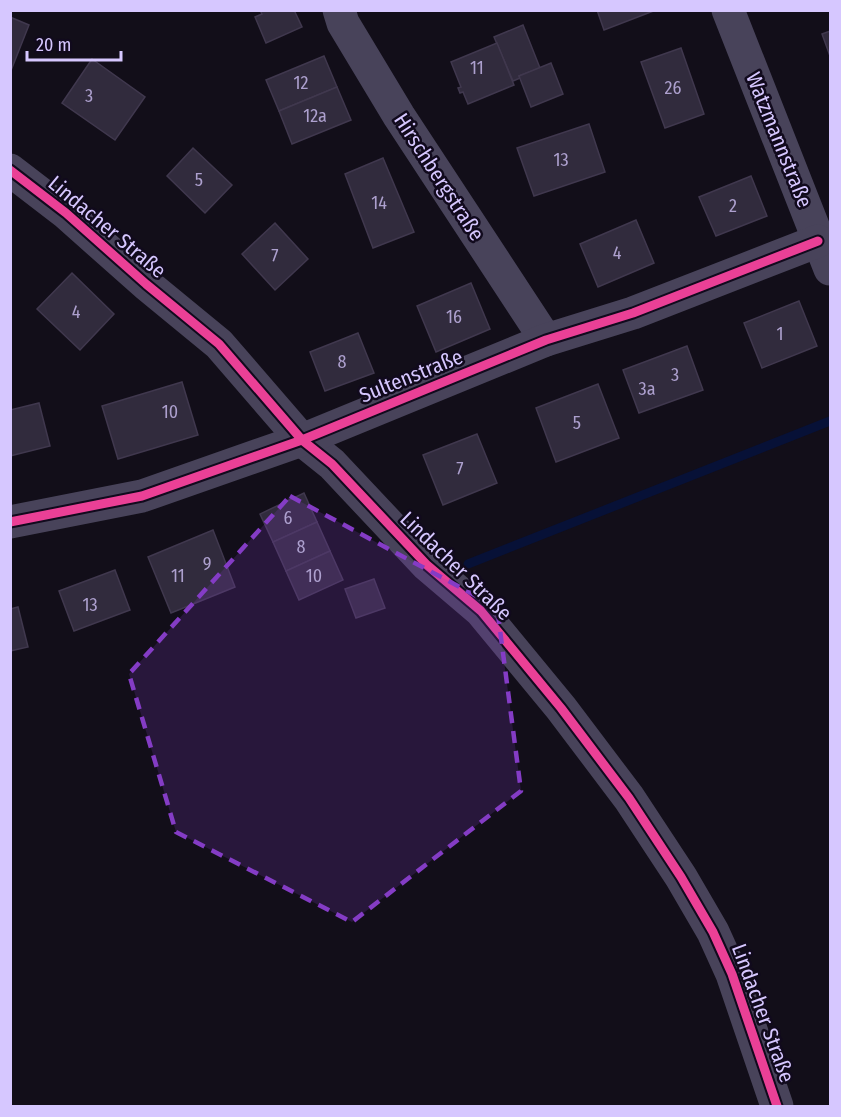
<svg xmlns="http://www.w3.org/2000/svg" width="841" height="1117" font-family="'Fira Sans Condensed',sans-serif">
<rect width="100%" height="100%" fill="#120e19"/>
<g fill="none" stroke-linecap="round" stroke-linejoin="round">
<path stroke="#071137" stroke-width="9" d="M468 564 830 421"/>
</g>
<g fill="#312b3d" stroke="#40384e" stroke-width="1.5">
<path d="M260 10H294L302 27 266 43 255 17 262 14Z"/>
<path d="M597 10H656L604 30Z"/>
<path d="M10 17 29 25 10 73Z"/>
<path d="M523 25 540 68 519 76 520 78 513 81 494 37Z"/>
<path d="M830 31V56L822 34Z"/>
<path d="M497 43 514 85 468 104 463 92 460 93 458 88 461 87 451 62Z"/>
<path d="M681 48 704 114 665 128 641 62Z"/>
<path d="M324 56 337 87 279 111 266 80Z"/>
<path d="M92 59 145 97 115 140 62 103Z"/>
<path d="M551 63 563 94 531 107 519 76Z"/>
<path d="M337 87 351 120 292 144 279 111Z"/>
<path d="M589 124 605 172 534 196 517 148Z"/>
<path d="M193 148 232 185 205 213 167 176Z"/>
<path d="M383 158 414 232 373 248 345 174Z"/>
<path d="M751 176 767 216 716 236 699 197Z"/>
<path d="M636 220 654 263 598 287 580 244Z"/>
<path d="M275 223 308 259 275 290 242 254Z"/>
<path d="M72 273 114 314 80 350 37 309Z"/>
<path d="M471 283 490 329 436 352 417 306Z"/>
<path d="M799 301 817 346 762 368 744 323Z"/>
<path d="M358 333 374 373 325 391 310 352Z"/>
<path d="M687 346 703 390 639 413 623 370Z"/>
<path d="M182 382 198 435 118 459 102 406Z"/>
<path d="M598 384 619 438 556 462 536 408Z"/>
<path d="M39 403 50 446 10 456V410Z"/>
<path d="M477 434 497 483 443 505 423 455Z"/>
<path d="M304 493 317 522 273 542 260 514Z"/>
<path d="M317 522 330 551 286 571 273 542Z"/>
<path d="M213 530 235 587 171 613 148 557Z"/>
<path d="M330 551 343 580 299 600 286 571Z"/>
<path d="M115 570 130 610 74 631 59 591Z"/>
<path d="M374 579 385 608 356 618 345 589Z"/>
<path d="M18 607 28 647 10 651V609Z"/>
</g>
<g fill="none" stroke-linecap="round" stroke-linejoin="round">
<g stroke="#48435a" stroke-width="33">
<path d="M339 10 343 23 399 116 546 340"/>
<path d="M728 10 830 269"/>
<path d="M10 170 66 213 146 284 219 344 302 440 332 464 427 565 481 611 561 708 629 798 681 877 713 932 732 974 777 1106"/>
<path d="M10 522 142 496 302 440 546 340 633 313 818 241"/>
</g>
<defs>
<g id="cycleway">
<path d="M10 170 66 213 146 284 219 344 302 440 332 464 427 565 481 611 561 708 629 798 681 877 713 932 732 974 777 1106"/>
<path d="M10 522 142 496 302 440 546 340 633 313 818 241"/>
</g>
</defs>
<use href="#cycleway" stroke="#110a1d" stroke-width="13"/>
<use href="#cycleway" stroke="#ea4096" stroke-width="9"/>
</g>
<path fill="#843cc5" fill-opacity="0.2" stroke="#843cc5" stroke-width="4.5" stroke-dasharray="12 8" stroke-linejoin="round" d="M290 496 497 607 521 791 352 922 176 832 129 674Z"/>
<g text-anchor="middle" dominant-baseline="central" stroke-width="5" stroke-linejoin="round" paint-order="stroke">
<g font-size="18" fill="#ada0ce">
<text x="477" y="68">11</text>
<text x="301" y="83">12</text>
<text x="673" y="88">26</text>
<text x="89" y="96">3</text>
<text x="315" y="116">12a</text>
<text x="561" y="160">13</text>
<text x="199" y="180">5</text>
<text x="379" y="203">14</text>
<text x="733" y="206">2</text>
<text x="617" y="253">4</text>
<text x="275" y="256">7</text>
<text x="76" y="312">4</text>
<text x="454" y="317">16</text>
<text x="780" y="334">1</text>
<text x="342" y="362">8</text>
<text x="675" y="375">3</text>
<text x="647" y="389">3a</text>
<text x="170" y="412">10</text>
<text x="577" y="423">5</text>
<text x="460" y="469">7</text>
<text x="288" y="518">6</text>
<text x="301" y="547">8</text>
<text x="207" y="564">9</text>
<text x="178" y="576">11</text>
<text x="314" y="576">10</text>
<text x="90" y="605">13</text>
</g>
<g font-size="21" fill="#d6c7ff" stroke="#110a1d">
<text transform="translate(779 140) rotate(68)">Watzmannstraße</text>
<text transform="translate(439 177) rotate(57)">Hirschbergstraße</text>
<text transform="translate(107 227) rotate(40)">Lindacher Straße</text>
<text transform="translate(411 376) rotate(-22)">Sultenstraße</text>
<text transform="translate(456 566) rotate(44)">Lindacher Straße</text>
<text transform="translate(763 1013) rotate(70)">Lindacher Straße</text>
</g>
</g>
<rect width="841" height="1117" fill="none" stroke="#d6c7ff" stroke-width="24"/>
<path d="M27 51v9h94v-9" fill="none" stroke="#d6c7ff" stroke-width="3"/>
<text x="36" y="51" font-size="18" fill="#d6c7ff" stroke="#110a1d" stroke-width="4.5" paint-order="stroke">20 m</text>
</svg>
